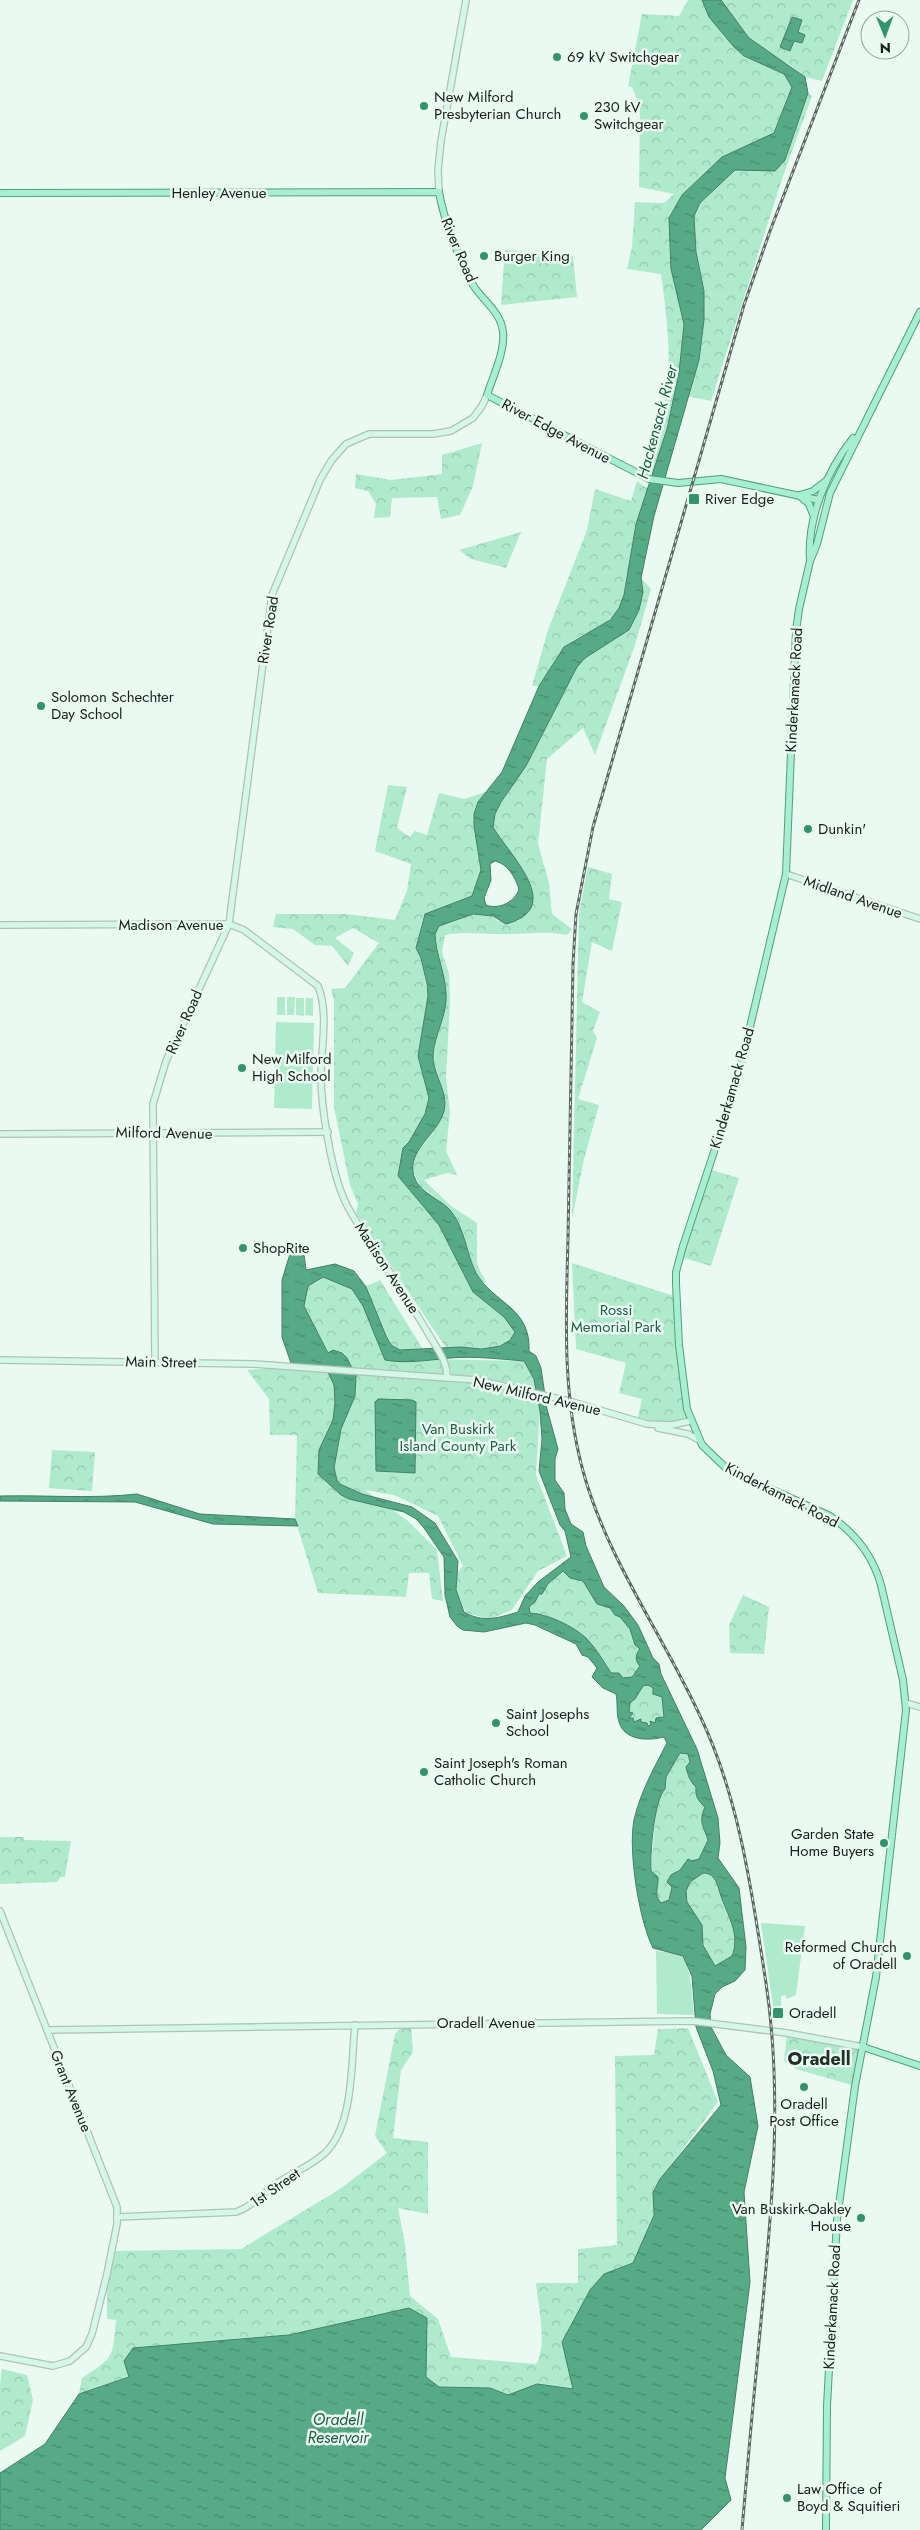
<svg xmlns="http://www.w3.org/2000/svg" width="920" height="2530" font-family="Jost,sans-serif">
<defs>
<pattern id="forest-crowns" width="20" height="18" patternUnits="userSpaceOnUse" patternTransform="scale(1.25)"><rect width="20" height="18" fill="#afeacd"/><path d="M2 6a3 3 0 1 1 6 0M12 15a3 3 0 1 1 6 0" fill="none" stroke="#96c8af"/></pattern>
<pattern id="water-ripples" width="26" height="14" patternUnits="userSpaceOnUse" patternTransform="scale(1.25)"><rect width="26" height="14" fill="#57aa86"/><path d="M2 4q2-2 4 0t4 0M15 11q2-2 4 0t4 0" fill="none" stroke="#478a6d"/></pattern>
</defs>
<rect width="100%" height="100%" fill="#eafaf2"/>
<g fill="#afeacd">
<rect x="277" y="997" width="8" height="18"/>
<path d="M287 997H295L294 1015H287Z"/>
<path d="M296 998H304V1016L296 1015Z"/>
<path d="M306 998H313V1016L305 1015Z"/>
<path d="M276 1022 314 1023 312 1109 274 1108Z"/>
<path d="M761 1923 805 1926 796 1995 787 1999 785 1995 781 1996V2006H773Z"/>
<path d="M656 1951C663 1952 673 1952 680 1955 692 1962 692 2002 694 2015L657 2014Z"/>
</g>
<g fill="url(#forest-crowns)">
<path d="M688 0H702L709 17 734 47 744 56 784 74 792 87 774 133 722 157 682 195 671 269 684 324 679 373 667 429 653 472 645 468C653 448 660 429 664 409 673 366 667 317 661 274L627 269 632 247 635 202 664 203 674 194 639 187 640 107 632 87 628 86 642 14 679 16Z"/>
<path d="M721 0H853L822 81 805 77 789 64 765 52 749 38Z"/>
<path d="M808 93 812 96 782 179 711 401 687 396 699 360 704 291 696 252 694 216 700 203 735 170 785 160Z"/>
<path d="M505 250 573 256 577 297 501 305Z"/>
<path d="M482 443 473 486 460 515 441 519 437 497 392 498 390 517 374 518 376 504 368 491 355 488 356 474 391 480 442 474V455Z"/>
<path d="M637 481 648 489 636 524 624 595 619 608 603 626 577 638 564 647 539 686H532L548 630 587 530 595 489 631 501Z"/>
<path d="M521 532 506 568 471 559 459 550Z"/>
<path d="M641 578 651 589 635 645 595 755 583 728 547 759 538 844 549 883 552 914 572 929 567 935C545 930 522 935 500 934 480 934 464 931 445 935L442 952 449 974 450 1004 446 1077 450 1113 446 1151 457 1175 447 1173 424 1180 451 1206 477 1223V1265L486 1282 482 1283 469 1258 457 1220 438 1199 420 1186 412 1168 414 1156 434 1132 445 1101 437 1079 433 1056 446 994 435 934 439 926C458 920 481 905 498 921H518L529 912 527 877 493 827 495 814 501 802 526 766 577 667 585 658 630 630 643 592Z"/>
<path d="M388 785 407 787 397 828 410 837 415 831 427 835 439 793 464 799 486 792 478 802 476 838 481 870 472 896 425 914 423 917 416 948 421 958 428 996 418 1056 429 1098 425 1114 409 1142 403 1148 398 1176 439 1225 473 1292 504 1317 515 1332C500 1356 470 1346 446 1348L356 1213 358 1204 350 1185 334 1107V1000L331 989 345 988 379 943 353 928 335 938 354 953 348 966 332 946 315 945 293 929 273 927 276 914H346L395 920 407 891 411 864 375 851Z"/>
<path d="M588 867 612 874 609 899 622 902 612 951 592 942 582 1002 600 1012 593 1031 597 1038 578 1099 599 1105 584 1159 572 1219 579 913Z"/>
<path d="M708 1169 739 1178 711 1266 681 1257Z"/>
<path d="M572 1263 677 1297 679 1345 690 1421 679 1424 637 1421 642 1399 619 1393 626 1363 576 1349Z"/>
<path d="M323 1277C348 1287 355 1292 380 1280L429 1359 524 1361 534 1372 540 1406 536 1475 567 1556 538 1571 512 1610 490 1619 467 1613 452 1590 456 1574 463 1566 438 1516 394 1495 365 1490 408 1521 437 1550 443 1601 432 1599 429 1573H409L406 1597 318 1593 295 1519 297 1435H270L269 1399 247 1370 292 1366 328 1353 304 1305 308 1286Z"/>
<path d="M52 1450 95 1452 92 1491 49 1488Z"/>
<path d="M563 1571 570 1578 583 1581 593 1598 620 1616 630 1629 635 1645 640 1649 637 1662 640 1666 632 1677C609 1686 599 1651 586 1638 573 1626 548 1613 530 1613L529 1607 535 1602 539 1594Z"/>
<path d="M743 1595 769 1607 764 1654 730 1653 729 1625Z"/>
<path d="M648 1685 653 1688 654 1695 662 1697 664 1717 657 1718 655 1723 649 1722 651 1725 648 1726 639 1720 634 1722 633 1718H629L633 1713 629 1712 630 1703 635 1699 643 1686Z"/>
<path d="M680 1753 688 1754C688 1756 690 1759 690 1762 690 1772 685 1780 696 1787 694 1798 699 1801 705 1807 700 1818 702 1828 708 1838L699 1859C687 1864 674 1870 667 1882L672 1887 669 1900 661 1904C655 1897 655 1889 659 1881L651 1871 656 1809 660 1793 666 1783V1777Z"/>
<path d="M0 1837H24V1840L71 1841 65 1877H61L57 1882 0 1884Z"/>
<path d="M705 1872C723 1880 740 1938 732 1956L715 1966C708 1955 685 1904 686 1891 687 1882 698 1875 705 1872Z"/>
<path d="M404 2024H411L413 2052 401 2070 393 2138 428 2142V2214L398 2208 405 2244 410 2296 438 2319 451 2357 536 2364C548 2346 538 2305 536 2283H578V2249L617 2245 615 2056 654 2055 658 2029 688 2028 718 2102 653 2189V2215L633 2263 604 2274 590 2290 563 2341 574 2389 537 2384 508 2395 490 2388 439 2387 426 2377 427 2318 409 2308C298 2333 186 2356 79 2394L82 2378C113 2358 113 2358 116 2320L107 2319V2274L111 2251 241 2249 340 2189 387 2153 375 2136 395 2034Z"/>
<path d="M787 2033 863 2047 855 2086 796 2069 784 2061Z"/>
<path d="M2 2369 27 2375 33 2400 25 2436 0 2451V2384Z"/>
</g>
<g fill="url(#water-ripples)" stroke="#448066" fill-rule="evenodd">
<path d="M702 0H721L749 38 805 77 808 93 785 160 775 171 735 170 700 203 694 216 696 252 704 291V320L699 360 654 516 641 578 643 592 639 610 629 630 585 658 577 667 526 766 501 802 495 814 493 827C510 856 566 908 506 924L493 916 473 914 439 926 435 934C436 955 445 973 446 993 448 1014 434 1035 433 1056 433 1075 449 1093 444 1111 437 1137 402 1152 416 1181 423 1194 440 1199 450 1210 465 1228 466 1253 476 1273 494 1304 531 1307 529 1351L536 1356 541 1368 547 1409 558 1449 555 1459V1480L564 1493 565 1509 571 1524 583 1532 586 1546 604 1587 624 1606 638 1625 653 1658 659 1664 661 1674 697 1749 718 1818 720 1843 718 1858 739 1888 746 1947 745 1970 735 1981 722 1987 715 1994 710 2014 711 2027 726 2055 750 2077 758 2126 744 2192 750 2282 725 2478 731 2500 701 2530H0V2473L45 2444 79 2394 129 2377 124 2361 133 2348 289 2335 409 2308 427 2318 426 2377 439 2387 490 2388 508 2395 537 2384 573 2389 562 2342 590 2290 604 2274 633 2263 654 2215 653 2192 660 2179 721 2105 713 2071 696 2027 692 1976 683 1956 653 1948C639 1920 628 1851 634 1820 640 1793 654 1768 667 1743L664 1737C648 1741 625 1741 619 1722 616 1713 618 1703 616 1694L603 1688 592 1677 597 1668 588 1657 582 1655 576 1644 535 1625 526 1623 484 1632 463 1630 457 1626 450 1617 445 1595 444 1557 424 1528 416 1519 404 1512 349 1499 341 1495 318 1474 319 1450 333 1420 335 1403 334 1385 325 1366H292L282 1337V1280L293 1244 303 1247 306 1270 335 1264 354 1271 366 1287 386 1336 391 1345 400 1350 460 1347 482 1349 500 1346 510 1340 515 1332 504 1317 473 1292 439 1225 398 1176 403 1148 409 1142 425 1114 429 1098 418 1056 428 996 427 984 421 958 416 948 425 914 472 896 481 870 474 826V814L478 802 502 772 539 686 564 647 610 620 619 608 624 595 636 524 667 429 679 373 684 324 671 269 669 218 682 195 722 157 774 133 792 87 784 74 744 56 734 47 709 17ZM495 861C508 864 515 877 519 889 515 902 499 910 486 905L484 898 491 880 490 864ZM323 1277 352 1289 363 1306 385 1360C407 1364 428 1360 450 1358 474 1356 500 1359 524 1361L534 1379 540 1411 542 1439 539 1471 560 1525 565 1531 571 1557 538 1582 525 1596 518 1612C498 1618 483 1623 464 1612L456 1590 458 1561 435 1523 412 1507 362 1494 340 1484 337 1480 334 1468 341 1429 355 1396 356 1376 347 1358 342 1353 333 1350 328 1353 304 1306 308 1286ZM563 1571 570 1578 583 1581 597 1604 610 1608 615 1615 620 1617 630 1629 635 1645 640 1649C636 1654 634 1660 640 1666L632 1677 623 1678 619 1673H611C604 1662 596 1648 586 1638 573 1626 548 1614 530 1613L529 1607 535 1602 539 1594H542L548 1584ZM648 1685 653 1688V1694L662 1697 664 1717 656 1718 655 1723 650 1721 651 1725 648 1726 647 1723 641 1722V1719L634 1722 633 1718H629L633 1713 629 1712 630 1703 635 1699 643 1686ZM680 1753 688 1754 690 1762 686 1767C688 1775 690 1782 696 1787 695 1798 699 1801 705 1807 698 1822 704 1827 708 1840L699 1859 692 1861 688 1859 680 1870 671 1875 667 1882 672 1887 669 1900 661 1903C653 1894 659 1887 658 1877L651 1871C650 1853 654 1800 665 1789L666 1777ZM703 1873C717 1873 718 1889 722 1899 729 1917 740 1936 732 1956L715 1966 703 1945 702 1925 687 1902 686 1891 690 1882Z"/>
<path d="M792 17 802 20 798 32 805 35 802 43 794 41 790 51 780 47Z"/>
<path d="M378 1399 412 1400 416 1402 415 1473 376 1471 375 1402Z"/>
<path d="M137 1494 200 1514 295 1519 298 1526 213 1524 135 1502 0 1501V1496C46 1495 92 1499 137 1494Z"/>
</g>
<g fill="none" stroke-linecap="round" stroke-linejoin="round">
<defs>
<g id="secondary">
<path d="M439 192 438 170 441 141 466 0"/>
<path d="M786 874 920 919"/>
<path d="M0 925 229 924 244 930 318 986C329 1013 321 1048 321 1076 321 1108 331 1169 344 1199 351 1216 363 1231 373 1247 392 1275 411 1304 428 1333 436 1347 448 1362 447 1378"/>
<path d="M0 1134 328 1132"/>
<path d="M0 1360 254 1364 477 1380 569 1401 647 1424 672 1425 690 1421"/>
<path d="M155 1362 153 1104 166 1061 229 924 272 595 320 480 331 461 346 444 369 434H433L451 431 473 418 482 406 487 395"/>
<path d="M658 1428 688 1434 699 1440"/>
<path d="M906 1703 920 1707"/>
<path d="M0 1911 117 2207V2224L107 2274 92 2334 86 2347 70 2361 53 2366 0 2356"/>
<path d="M47 2030 692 2021 787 2033 863 2047"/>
<path d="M117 2217 236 2212C254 2206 263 2192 279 2182 294 2172 311 2166 325 2153 354 2125 351 2063 355 2025"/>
</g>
<g id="primary">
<path d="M0 193 439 192C444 221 459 259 473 285 483 301 501 312 503 332 505 352 493 376 487 395L649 479 678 483 721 479 819 500"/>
<path d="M800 495 813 491 826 481"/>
<path d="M801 497 809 504 814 517"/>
<path d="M810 560C807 517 827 471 853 438"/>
<path d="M863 2047 920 2066"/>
<path d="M826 2530 827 2406 837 2220 855 2086 876 1977 906 1710 903 1680 881 1585C873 1556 855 1533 830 1516L727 1469 702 1445 687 1409 679 1345 676 1284V1272L683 1246 737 1082 786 874 796 631 799 609 810 561 817 544 830 493 920 312"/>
</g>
</defs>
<use href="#secondary" stroke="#b1c1b9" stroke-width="8"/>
<use href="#primary" stroke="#509f7d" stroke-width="8"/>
<use href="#secondary" stroke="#d4f7e8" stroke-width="5.5"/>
<use href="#primary" stroke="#a8efd1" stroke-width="6"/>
<defs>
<path id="rail" d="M742 2530C748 2460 754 2391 761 2321 772 2209 783 2096 766 1983 752 1894 740 1800 701 1718 663 1635 607 1559 583 1471 562 1394 566 1317 568 1238 569 1147 572 1056 573 964L576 914 593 827 744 305 770 231 859 0"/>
</defs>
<use href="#rail" stroke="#5d6762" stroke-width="3"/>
<use href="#rail" stroke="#eafaf2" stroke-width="1" stroke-dasharray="4" stroke-linecap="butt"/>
</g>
<g fill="#32946e" stroke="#eafaf2" stroke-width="2">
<circle cx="557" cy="57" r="5"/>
<circle cx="424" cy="106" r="5"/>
<circle cx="584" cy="116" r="5"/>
<circle cx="484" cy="256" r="5"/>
<rect x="688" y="493" width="12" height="12" rx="2.5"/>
<circle cx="41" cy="706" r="5"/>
<circle cx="808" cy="829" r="5"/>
<circle cx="242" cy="1068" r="5"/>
<circle cx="243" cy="1248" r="5"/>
<circle cx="496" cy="1723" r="5"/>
<circle cx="424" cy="1772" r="5"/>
<circle cx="884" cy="1843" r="5"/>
<circle cx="907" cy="1956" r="5"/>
<rect x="772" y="2007" width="12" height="12" rx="2.5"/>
<circle cx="804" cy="2087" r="5"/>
<circle cx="861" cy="2218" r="5"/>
<circle cx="787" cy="2498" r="5"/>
</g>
<g text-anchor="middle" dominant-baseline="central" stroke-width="5" stroke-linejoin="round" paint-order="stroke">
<g font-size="15" fill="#181e1b" stroke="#eafaf2" text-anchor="start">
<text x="567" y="57">69 kV Switchgear</text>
<text x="434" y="97">New Milford<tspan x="434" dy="17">Presbyterian Church</tspan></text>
<text x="594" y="107">230 kV<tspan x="594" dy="17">Switchgear</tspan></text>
<text x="494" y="256">Burger King</text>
<text x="705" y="499">River Edge</text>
<text x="51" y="697">Solomon Schechter<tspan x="51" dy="17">Day School</tspan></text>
<text x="818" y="829">Dunkin'</text>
<text x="252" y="1059">New Milford<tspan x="252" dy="17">High School</tspan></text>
<text x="253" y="1248">ShopRite</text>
<text x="506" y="1714">Saint Josephs<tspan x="506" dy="17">School</tspan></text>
<text x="434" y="1763">Saint Joseph's Roman<tspan x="434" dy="17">Catholic Church</tspan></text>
<text x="874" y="1834" text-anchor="end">Garden State<tspan x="874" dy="17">Home Buyers</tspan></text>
<text x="897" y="1947" text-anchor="end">Reformed Church<tspan x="897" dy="17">of Oradell</tspan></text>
<text x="789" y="2013">Oradell</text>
<text x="804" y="2104" text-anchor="middle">Oradell<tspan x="804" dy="17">Post Office</tspan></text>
<text x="851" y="2209" text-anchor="end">Van Buskirk-Oakley<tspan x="851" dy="17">House</tspan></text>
<text x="797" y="2489">Law Office of<tspan x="797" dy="17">Boyd &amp; Squitieri</tspan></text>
</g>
<g font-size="15" fill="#181e1b" stroke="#eafaf2">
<text x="219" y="193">Henley Avenue</text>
<text transform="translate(459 250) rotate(67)">River Road</text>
<text transform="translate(556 431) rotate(28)">River Edge Avenue</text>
<text transform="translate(268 630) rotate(-81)">River Road</text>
<text transform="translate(794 690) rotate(-87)">Kinderkamack Road</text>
<text transform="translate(853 897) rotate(19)">Midland Avenue</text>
<text x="171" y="925">Madison Avenue</text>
<text transform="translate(184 1022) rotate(-66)">River Road</text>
<text transform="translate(732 1088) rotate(-74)">Kinderkamack Road</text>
<text transform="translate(164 1133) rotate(1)">Milford Avenue</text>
<text transform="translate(387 1268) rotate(57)">Madison Avenue</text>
<text transform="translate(161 1362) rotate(1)">Main Street</text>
<text transform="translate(537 1396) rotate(13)">New Milford Avenue</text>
<text transform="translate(782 1495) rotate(27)">Kinderkamack Road</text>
<text x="486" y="2023">Oradell Avenue</text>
<text transform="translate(71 2091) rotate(68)">Grant Avenue</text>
<text transform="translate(275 2188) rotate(-35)">1st Street</text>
<text transform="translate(832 2307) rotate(-87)">Kinderkamack Road</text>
</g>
<g font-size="15" fill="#1f5f46" stroke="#eafaf2">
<text x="616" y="1310">Rossi<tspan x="616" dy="17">Memorial Park</tspan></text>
<text x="458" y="1429">Van Buskirk<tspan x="458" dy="17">Island County Park</tspan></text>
</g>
<g font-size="16" font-style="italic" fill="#1c5c43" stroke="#eafaf2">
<text transform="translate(657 422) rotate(-75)">Hackensack River</text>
<text x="338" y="2419">Oradell<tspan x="338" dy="18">Reservoir</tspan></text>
</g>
<g font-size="18" font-weight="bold" fill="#222f29" stroke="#eafaf2">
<text x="819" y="2059">Oradell</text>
</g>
</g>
<g transform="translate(885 35) rotate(179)"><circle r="24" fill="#eafaf2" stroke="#96a29c"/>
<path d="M0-4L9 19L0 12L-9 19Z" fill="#32946e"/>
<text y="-8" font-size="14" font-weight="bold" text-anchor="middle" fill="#181e1b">N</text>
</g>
</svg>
